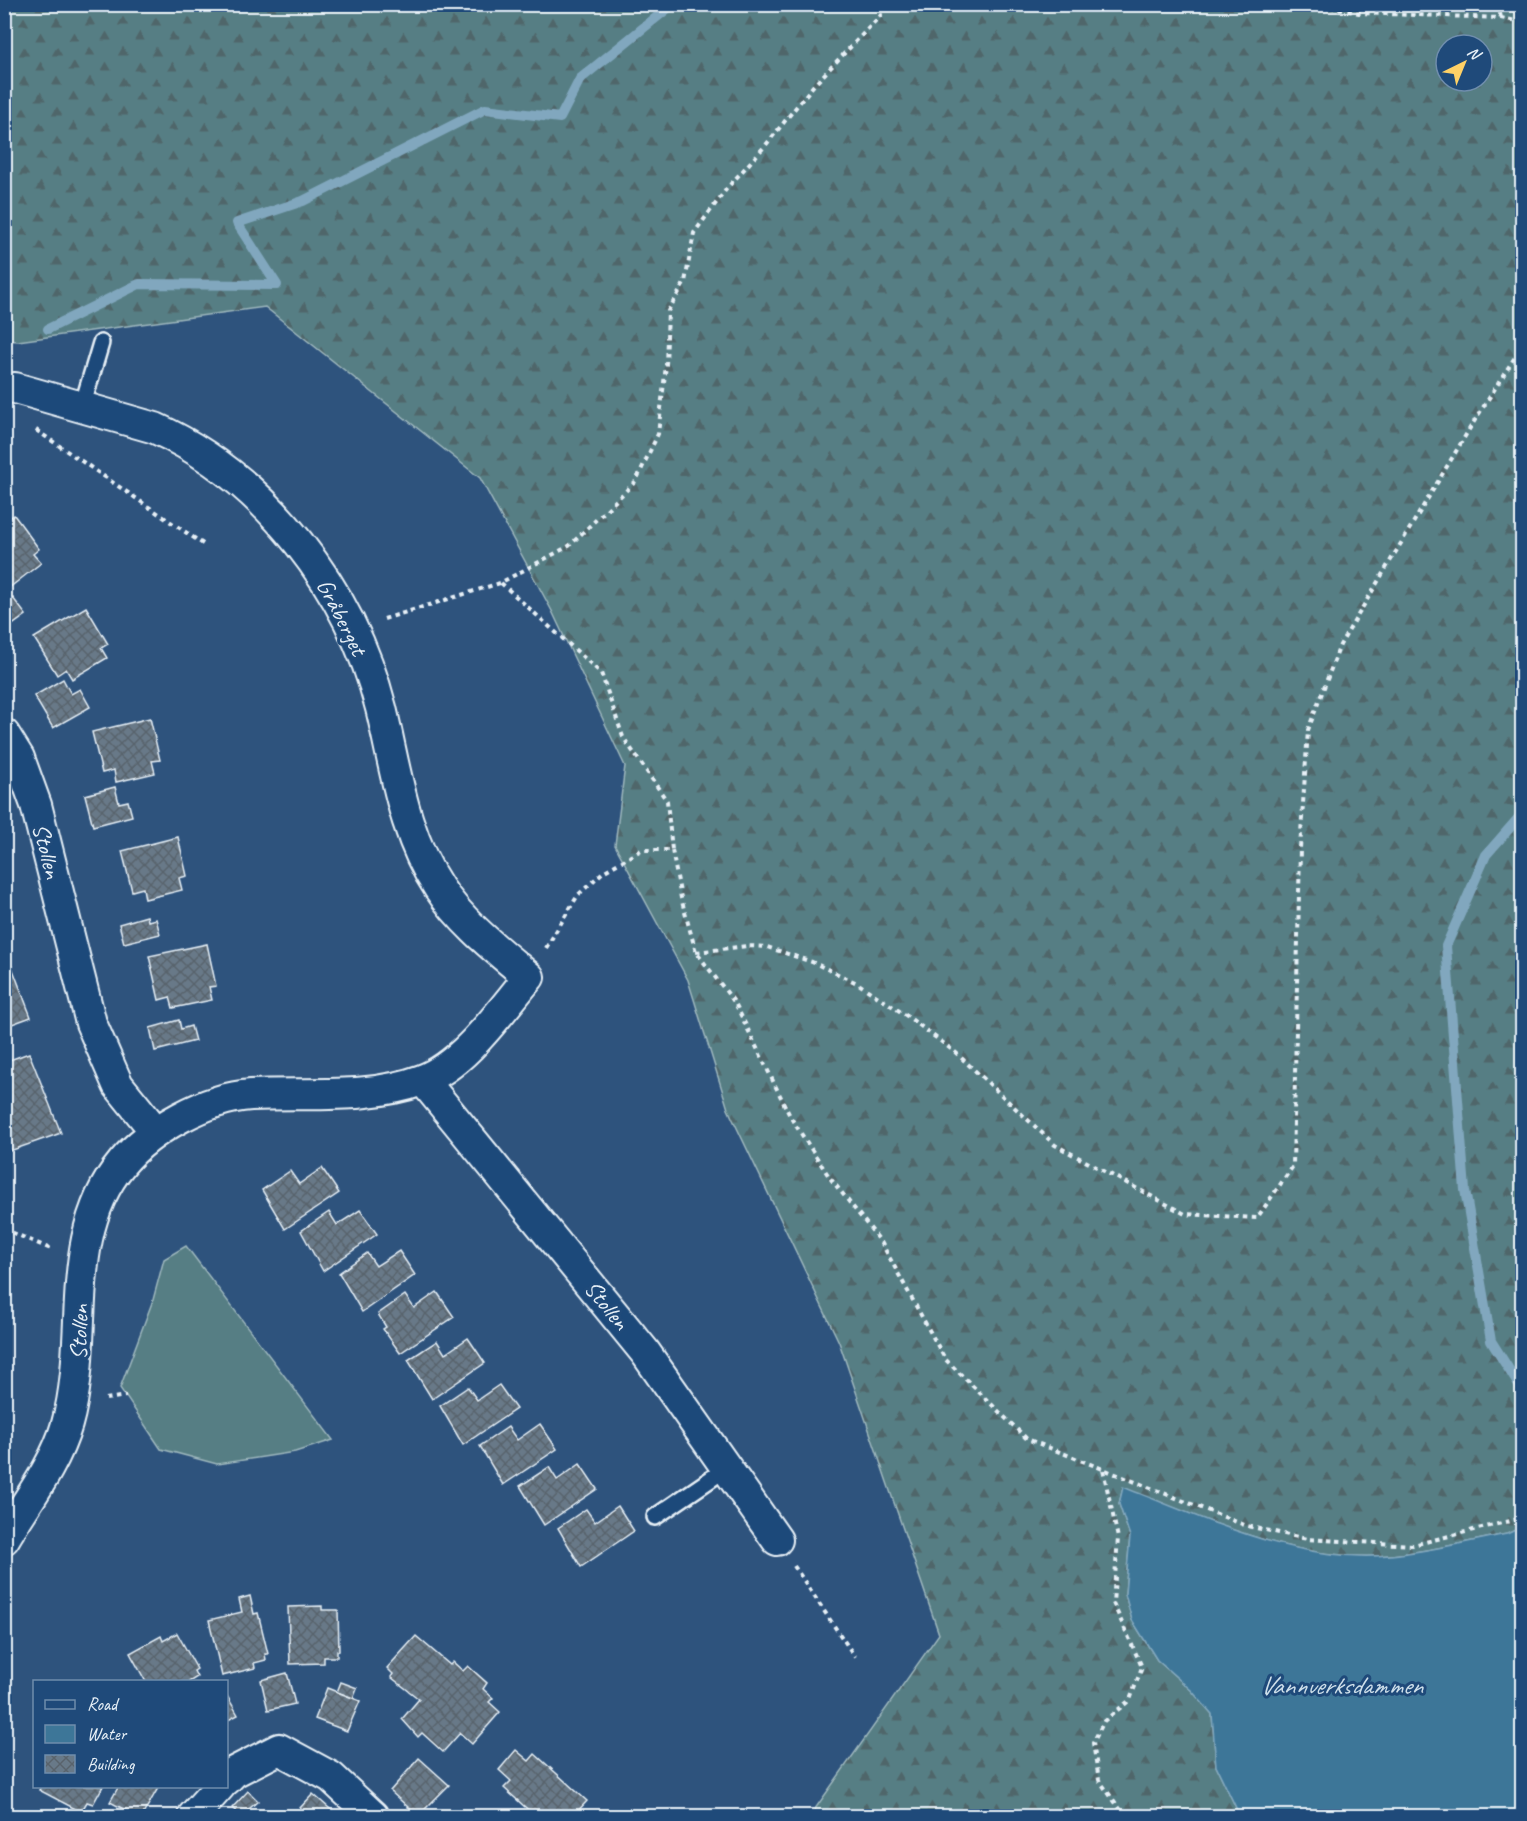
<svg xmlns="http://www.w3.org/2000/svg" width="1527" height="1821" font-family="Caveat,sans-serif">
<defs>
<pattern id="forest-firs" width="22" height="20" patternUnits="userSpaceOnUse" patternTransform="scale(1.5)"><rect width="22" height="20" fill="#567e84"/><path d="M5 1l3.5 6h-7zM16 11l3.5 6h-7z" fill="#4f666a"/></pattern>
<pattern id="building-cross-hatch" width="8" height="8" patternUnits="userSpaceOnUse" patternTransform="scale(1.5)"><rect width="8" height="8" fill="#687988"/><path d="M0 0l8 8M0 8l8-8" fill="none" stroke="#59636c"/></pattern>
</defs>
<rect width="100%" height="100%" fill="#2e537d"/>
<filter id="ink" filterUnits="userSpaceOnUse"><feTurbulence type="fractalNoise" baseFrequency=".0167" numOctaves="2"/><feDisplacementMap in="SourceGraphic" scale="12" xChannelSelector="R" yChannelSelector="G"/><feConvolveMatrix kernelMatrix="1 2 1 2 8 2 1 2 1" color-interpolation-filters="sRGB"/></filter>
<g filter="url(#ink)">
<path fill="#567e84" stroke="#9fb8be" stroke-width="1.5" d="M186 1246 333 1440 295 1452 217 1464 161 1449 120 1388 153 1300 164 1259Z"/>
<path fill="url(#forest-firs)" stroke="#9fb8be" stroke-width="1.5" fill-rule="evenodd" d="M5 5H1522V1527L1507 1534C1469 1541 1429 1552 1391 1555 1297 1564 1209 1520 1123 1488L1119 1504 1130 1536 1125 1594 1132 1620 1157 1660 1191 1690 1212 1714 1216 1766 1240 1816H810L939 1634 839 1342 728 1109 688 980 615 845 625 766 552 611 480 478 265 307 18 341 5 340ZM1446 45H1482V81H1446Z"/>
<path fill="#3d7698" stroke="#81a7be" stroke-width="1.5" d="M1123 1487C1209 1520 1297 1564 1391 1555 1429 1552 1469 1541 1507 1534L1522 1527V1816H1240L1216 1766 1212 1714 1191 1690 1157 1660 1132 1620 1125 1594 1130 1536 1119 1504Z"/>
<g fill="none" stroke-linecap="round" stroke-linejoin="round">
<g stroke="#81a7be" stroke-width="10">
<path d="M48 329 139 284 277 285 237 223 303 201 485 109 560 118 580 79 673 4"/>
<path d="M1522 814 1486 855 1446 946 1465 1190 1491 1341 1522 1390"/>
</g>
</g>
<g fill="url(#building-cross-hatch)" stroke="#e8f1f8" stroke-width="1.5">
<path d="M14 515 39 549 33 554 41 563 9 588 4 582V521Z"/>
<path d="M13 598 26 615 4 631V603Z"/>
<path d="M86 607 108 644 101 648 107 658 72 679 66 669 57 675 34 638Z"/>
<path d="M63 679 71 694 80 689 90 707 53 728 34 696Z"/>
<path d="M150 718 160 760 152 761 155 773 116 782 114 770 102 773 92 732Z"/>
<path d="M115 787 119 803 128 801 132 816 93 826 85 795Z"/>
<path d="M178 837 187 876 179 878 182 890 145 899 143 888 132 891 122 851Z"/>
<path d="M147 916 148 921 156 919 160 934 124 943 119 924Z"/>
<path d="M207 944 216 986 209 987 212 1000 173 1008 170 997 159 1000 149 956Z"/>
<path d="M4 946 31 1017 4 1027Z"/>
<path d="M179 1020 181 1029 191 1026 195 1041 155 1051 150 1028Z"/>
<path d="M29 1053 61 1133 4 1153V1062Z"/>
<path d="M322 1168 339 1193 285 1229 262 1190 290 1171 299 1184Z"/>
<path d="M360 1210 377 1234 323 1271 301 1231 329 1212 337 1225Z"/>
<path d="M399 1251 415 1275 362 1312 339 1273 367 1253 376 1266Z"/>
<path d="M437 1292 454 1317 400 1353 383 1329 386 1327 378 1314 405 1295 414 1308Z"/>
<path d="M468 1338 485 1363 432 1399 408 1360 437 1341 445 1354Z"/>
<path d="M499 1385 516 1409 463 1445 440 1406 468 1387 477 1400Z"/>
<path d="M540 1424 557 1449 503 1485 480 1446 508 1427 517 1440Z"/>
<path d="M580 1464 597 1489 544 1525 520 1486 549 1467 557 1480Z"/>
<path d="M618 1506 634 1531 581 1567 558 1528 586 1509 595 1522Z"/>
<path d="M250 1596 254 1614 258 1613 268 1654H265L266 1660 254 1663 255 1668 222 1676 209 1620 242 1612 239 1599Z"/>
<path d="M322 1606V1610H338L339 1651H337V1657H324V1663L290 1664 288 1607Z"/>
<path d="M177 1633 197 1669 194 1671 197 1677 189 1682H146L130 1653 161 1636 163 1641Z"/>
<path d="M416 1636 450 1665 453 1662 463 1671 468 1666 487 1683 483 1689 493 1698 489 1702 500 1712 472 1744 460 1733 443 1752 422 1733 418 1737 402 1719 419 1699 391 1677 393 1674 387 1668Z"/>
<path d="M287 1673 295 1704 268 1710 261 1680Z"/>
<path d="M341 1682 357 1688 353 1698 337 1692Z"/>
<path d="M327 1688 360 1701 347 1731 315 1719Z"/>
<path d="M226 1694 238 1715 226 1721Z"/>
<path d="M516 1750 529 1761 535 1754 587 1801 573 1816H535L504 1788 511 1781 499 1770Z"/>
<path d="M419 1758 449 1785 418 1816 390 1791Z"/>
<path d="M41 1786H103L93 1804 87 1802 81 1812 39 1790Z"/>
<path d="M119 1786H154L158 1788 142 1816H137L110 1802Z"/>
<path d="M248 1791 258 1801 241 1816 232 1808Z"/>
<path d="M313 1794 337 1815 336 1816H309L300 1808Z"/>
</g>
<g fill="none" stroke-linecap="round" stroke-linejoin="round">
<defs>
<g id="service">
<path d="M82 407 101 343"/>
<path d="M655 1517 727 1468"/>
</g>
<g id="minor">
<path d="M4 734 19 758 36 805 91 1023 118 1085 156 1132"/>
<path d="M423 1080 645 1352 777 1540"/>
<path d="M4 1539C26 1502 55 1466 67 1424 91 1339 61 1236 122 1163 150 1129 207 1098 251 1095 307 1092 368 1100 422 1080 464 1065 501 1010 529 977 497 950 462 923 439 888 403 834 396 770 381 708 351 590 266 478 155 428L15 388"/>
<path d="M226 1780 234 1772 279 1749 331 1777 373 1816"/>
<path d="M193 1816 220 1786"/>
</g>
</defs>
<use href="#service" stroke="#e8f1f8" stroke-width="20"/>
<use href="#minor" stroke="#e8f1f8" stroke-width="34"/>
<g stroke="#e8f1f8" stroke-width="4" stroke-dasharray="4.5 4.5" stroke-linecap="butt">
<path d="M1312 4 1359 13 1501 18 1522 22"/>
<path d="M1498 4 1501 18"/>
<path d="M36 430 203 544"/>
<path d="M501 583 601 673 623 737 667 801 672 850"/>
<path d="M384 619 500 583 569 546 636 481 658 434 666 365 668 311 685 282 694 233 728 187 765 146 813 86 881 15 879 4"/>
<path d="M546 948 578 895 603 872 641 850H672L681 898 696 952 735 1003 791 1118 830 1178 881 1242 945 1359 1027 1439 1247 1526 1307 1539 1413 1545 1522 1518"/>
<path d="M696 952 747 946 767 947 812 962 857 983 907 1016 955 1052 1055 1145 1185 1214 1257 1218 1293 1166 1300 848 1308 730 1340 645 1470 428 1522 346"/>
<path d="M4 1229 53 1250"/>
<path d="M106 1399 126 1396"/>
<path d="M1103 1470 1118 1538 1113 1603 1142 1667 1130 1700 1104 1721 1093 1743 1099 1780 1125 1816"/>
<path d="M794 1566 855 1657"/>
</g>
<use href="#service" stroke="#1f4a7a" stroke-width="15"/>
<use href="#minor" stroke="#1f4a7a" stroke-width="30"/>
</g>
</g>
<g text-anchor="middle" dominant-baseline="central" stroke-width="6" stroke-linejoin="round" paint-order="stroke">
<g font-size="24" fill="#e8f1f8" stroke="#1f4a7a">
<text transform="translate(342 617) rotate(63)">Gråberget</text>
<text transform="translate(47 851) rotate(76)">Stollen</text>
<text transform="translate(607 1305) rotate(51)">Stollen</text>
<text transform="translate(79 1332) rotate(-88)">Stollen</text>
</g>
<g font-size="26" font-style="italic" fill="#cedfea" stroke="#1f4a7a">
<text x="1341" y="1685">Vannverksdammen</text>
</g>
</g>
<rect width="1527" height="1821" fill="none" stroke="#1f4a7a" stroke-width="24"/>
<rect x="12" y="12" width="1503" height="1797" fill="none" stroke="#e8f1f8" stroke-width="2" filter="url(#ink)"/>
<rect x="33" y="1680" width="195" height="108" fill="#1f4a7a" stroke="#6f8dac" stroke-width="1.5"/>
<rect x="45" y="1700" width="30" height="9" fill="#1f4a7a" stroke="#6f8dac" stroke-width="1.5"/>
<text x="87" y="1710" font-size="18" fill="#e8f1f8">Road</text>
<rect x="45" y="1725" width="30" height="18" fill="#3d7698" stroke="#6f8dac" stroke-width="1.5"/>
<text x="87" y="1740" font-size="18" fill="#e8f1f8">Water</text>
<rect x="45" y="1755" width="30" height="18" fill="url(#building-cross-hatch)" stroke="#6f8dac" stroke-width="1.5"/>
<text x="87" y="1770" font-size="18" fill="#e8f1f8">Building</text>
<g transform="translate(1464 63) rotate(43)"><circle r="28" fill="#1f4a7a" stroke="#6f8dac" stroke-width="1.5"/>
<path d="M0-4.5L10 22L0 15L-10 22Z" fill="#ffd166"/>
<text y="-9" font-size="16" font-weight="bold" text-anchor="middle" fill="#e8f1f8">N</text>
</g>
</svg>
